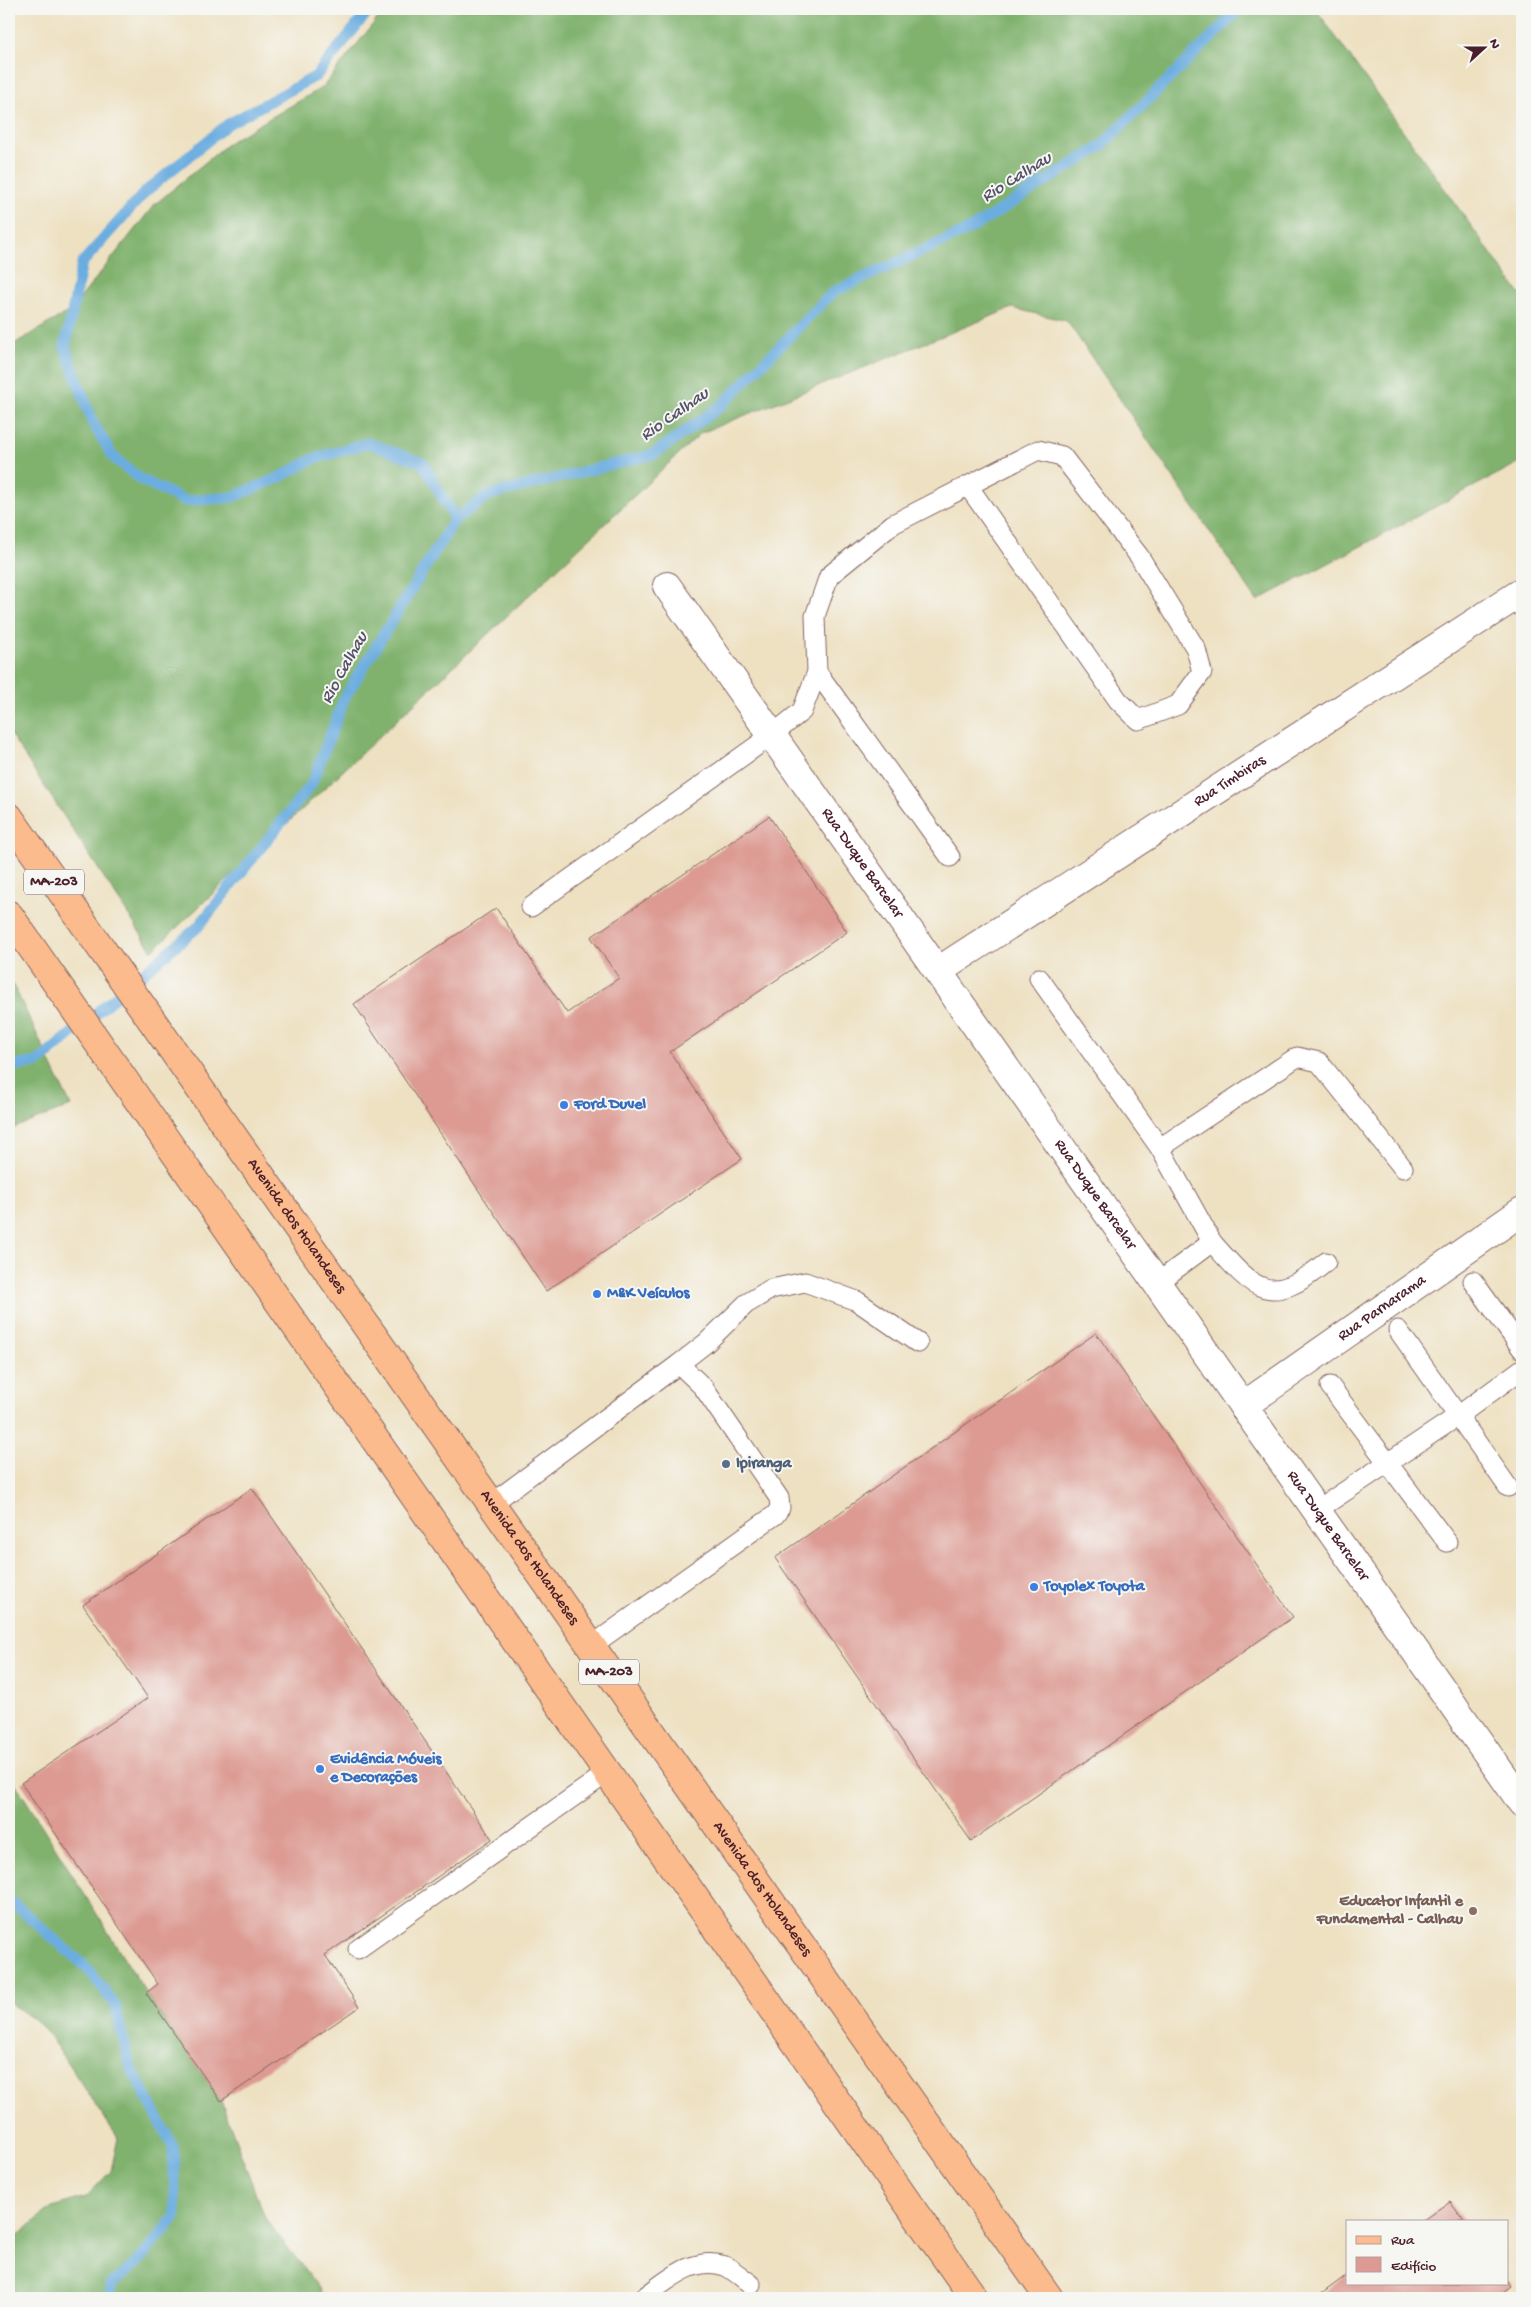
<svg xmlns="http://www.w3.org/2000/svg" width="1531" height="2307" font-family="'Gochi Hand',sans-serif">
<rect width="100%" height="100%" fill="#f6f6f2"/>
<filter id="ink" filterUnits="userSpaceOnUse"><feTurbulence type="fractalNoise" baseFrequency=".02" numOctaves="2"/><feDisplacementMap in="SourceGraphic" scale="10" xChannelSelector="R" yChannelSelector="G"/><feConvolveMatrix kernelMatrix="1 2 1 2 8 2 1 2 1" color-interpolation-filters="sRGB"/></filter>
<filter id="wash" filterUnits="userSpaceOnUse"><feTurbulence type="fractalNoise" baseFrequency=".0096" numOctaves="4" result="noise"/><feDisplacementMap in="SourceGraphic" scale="20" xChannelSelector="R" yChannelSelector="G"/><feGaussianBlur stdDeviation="1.12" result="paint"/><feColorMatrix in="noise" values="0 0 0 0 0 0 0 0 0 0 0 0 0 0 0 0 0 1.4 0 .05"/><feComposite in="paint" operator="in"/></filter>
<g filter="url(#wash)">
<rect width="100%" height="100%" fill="#eee1c2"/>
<g fill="#80b26e" stroke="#65684c">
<path d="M385 9H1321L1318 12 1522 297V461L1257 601 1067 321 1012 308 701 433 152 951 9 732V347L71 310 154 205 231 141 323 87Z"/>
<path d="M13 984 71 1106 9 1130V986Z"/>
<path d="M9 1769 12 1778 146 1993 221 2101 265 2218 319 2288 323 2298H9V2243L52 2207 86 2197 111 2171 118 2138 42 2025 9 2002Z"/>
</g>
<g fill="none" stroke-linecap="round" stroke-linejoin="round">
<g stroke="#6cade0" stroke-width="11">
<path d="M370 9 316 76 228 124 145 192 82 263 65 347 93 423 113 457 140 479 185 501 233 497 280 477 313 459 368 443 423 463 455 519"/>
<path d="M9 1067 38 1062 198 927 311 785 345 697 455 519 489 495 654 454 721 406 833 292 972 228 1100 147 1240 9"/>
<path d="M9 1899 88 1969 115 2005 130 2066 173 2146 176 2216 138 2262 111 2285 110 2298"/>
</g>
</g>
<g id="blocks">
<g fill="#dc9a92">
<path d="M769 816 847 932 670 1052 742 1159 546 1291 354 1004 496 908 567 1013 619 978 591 937Z"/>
<path d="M1096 1333 1293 1617 971 1841 775 1558Z"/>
<path d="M252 1488 492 1839 325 1955 359 2007 221 2101 146 1993 158 1984 21 1783 148 1698 83 1605Z"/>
<path d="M1450 2201 1465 2221H1422Z"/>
<path d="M1347 2275V2283H1507V2280L1512 2286 1496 2298H1316Z"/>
</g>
</g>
</g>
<g filter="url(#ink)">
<use href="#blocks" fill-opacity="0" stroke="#836360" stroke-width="1"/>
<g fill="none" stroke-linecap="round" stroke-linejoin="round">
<defs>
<g id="lane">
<path d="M817 672 950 857"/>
<path d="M531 907 772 735 802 711 817 672 815 616 829 576 893 524 1038 450 1062 456 1139 556 1196 649 1202 672 1178 705 1138 720 1118 700 968 486"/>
<path d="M1039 978 1160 1148"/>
<path d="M1212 1242C1254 1290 1270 1309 1326 1262"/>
<path d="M1473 1281 1522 1349"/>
<path d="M1157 1283 1212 1242 1160 1148 1297 1057 1319 1062 1403 1168"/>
<path d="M1398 1330 1508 1487"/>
<path d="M679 1364 706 1343 746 1304 771 1289 805 1282 857 1301 918 1343"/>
<path d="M1330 1386 1447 1542"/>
<path d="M491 1504 679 1364 703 1387 779 1498 780 1508 775 1515 591 1646"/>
<path d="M1317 1510 1458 1416 1522 1369"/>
<path d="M358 1949 607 1773"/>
<path d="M643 2298C667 2281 693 2255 725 2266 734 2270 743 2279 751 2284"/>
</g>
<g id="street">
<path id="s1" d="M667 586 1522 1803"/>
<path id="s2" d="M938 971 1522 592"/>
<path id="s3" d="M1243 1406 1522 1211"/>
</g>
<g id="primary">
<path id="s4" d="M9 817 1049 2298"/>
<path d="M9 915 974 2298"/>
</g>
</defs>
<use href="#lane" stroke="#836360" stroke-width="21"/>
<use href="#street" stroke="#836360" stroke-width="30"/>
<use href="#primary" stroke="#836360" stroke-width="30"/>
<use href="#lane" stroke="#fff" stroke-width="19"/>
<use href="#street" stroke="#fff" stroke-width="28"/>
<use href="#primary" stroke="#fbbb8c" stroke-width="28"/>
</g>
</g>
<g fill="#3f7fe0" stroke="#f6f6f2" stroke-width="2">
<circle cx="564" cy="1105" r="5"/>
<circle cx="597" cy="1294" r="5"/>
<circle cx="1034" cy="1587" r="5"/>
<circle cx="320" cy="1769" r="5"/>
</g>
<circle fill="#5c6f8a" stroke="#f6f6f2" stroke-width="2" cx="726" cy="1464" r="5"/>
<circle fill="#8d6e63" stroke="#f6f6f2" stroke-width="2" cx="1473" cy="1911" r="5"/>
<g text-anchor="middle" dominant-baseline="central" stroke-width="4" stroke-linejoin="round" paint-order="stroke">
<g fill="#f6f6f2" stroke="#7e6067" stroke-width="1">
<rect x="24" y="869.5" width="60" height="25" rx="4"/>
<rect x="579" y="1659.5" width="60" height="25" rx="4"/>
</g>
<g font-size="15" font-weight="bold" fill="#4a1f2b">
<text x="54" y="882">MA-203</text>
<text x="609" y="1672">MA-203</text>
</g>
<g font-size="16" fill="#4a1f2b" stroke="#f6f6f2">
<text stroke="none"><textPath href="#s2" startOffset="348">Rua Timbiras</textPath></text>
<text stroke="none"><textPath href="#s1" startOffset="339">Rua Duque Barcelar</textPath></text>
<text stroke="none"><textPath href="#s1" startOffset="744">Rua Duque Barcelar</textPath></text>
<text stroke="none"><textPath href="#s4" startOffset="500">Avenida dos Holandeses</textPath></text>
<text stroke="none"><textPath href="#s3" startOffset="170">Rua Parnarama</textPath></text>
<text stroke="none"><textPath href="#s1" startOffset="1149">Rua Duque Barcelar</textPath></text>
<text stroke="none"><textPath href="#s4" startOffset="905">Avenida dos Holandeses</textPath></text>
<text stroke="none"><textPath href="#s4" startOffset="1310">Avenida dos Holandeses</textPath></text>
</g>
<g font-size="16" font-weight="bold" fill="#366cbe" stroke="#f6f6f2" text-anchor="start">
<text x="574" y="1105">Ford Duvel</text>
<text x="607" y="1294">M&amp;K Veículos</text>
<text x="1044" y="1587">Toyolex Toyota</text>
<text x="330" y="1760">Evidência Móveis<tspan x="330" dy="18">e Decorações</tspan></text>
</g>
<g font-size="16" font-weight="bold" fill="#4e5e75" stroke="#f6f6f2" text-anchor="start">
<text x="736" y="1464">Ipiranga</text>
</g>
<g font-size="16" font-weight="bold" fill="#785e54" stroke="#f6f6f2" text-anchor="end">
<text x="1463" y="1902">Educator Infantil e<tspan x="1463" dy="18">Fundamental - Calhau</tspan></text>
</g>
<g font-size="18" font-style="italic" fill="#56516a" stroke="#f6f6f2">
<text transform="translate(1017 178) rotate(-32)">Rio Calhau</text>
<text transform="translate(675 415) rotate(-35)">Rio Calhau</text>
<text transform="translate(345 668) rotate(-61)">Rio Calhau</text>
</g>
</g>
<rect width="1531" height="2307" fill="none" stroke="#f6f6f2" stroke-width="30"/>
<rect x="1346" y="2220" width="162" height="65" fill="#f6f6f2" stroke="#b1a0a2"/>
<rect x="1356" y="2236" width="25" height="8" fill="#fbbb8c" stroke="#b1a0a2"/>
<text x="1391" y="2244" font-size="15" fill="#4a1f2b">Rua</text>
<rect x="1356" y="2257" width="25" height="15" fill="#dc9a92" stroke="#b1a0a2"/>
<text x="1391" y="2270" font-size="15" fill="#4a1f2b">Edifício</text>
<g transform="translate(1484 48) rotate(69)" stroke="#f6f6f2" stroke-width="4" paint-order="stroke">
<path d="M0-4L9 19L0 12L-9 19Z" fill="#4a1f2b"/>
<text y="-8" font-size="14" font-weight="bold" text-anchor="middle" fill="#4a1f2b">N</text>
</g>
</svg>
